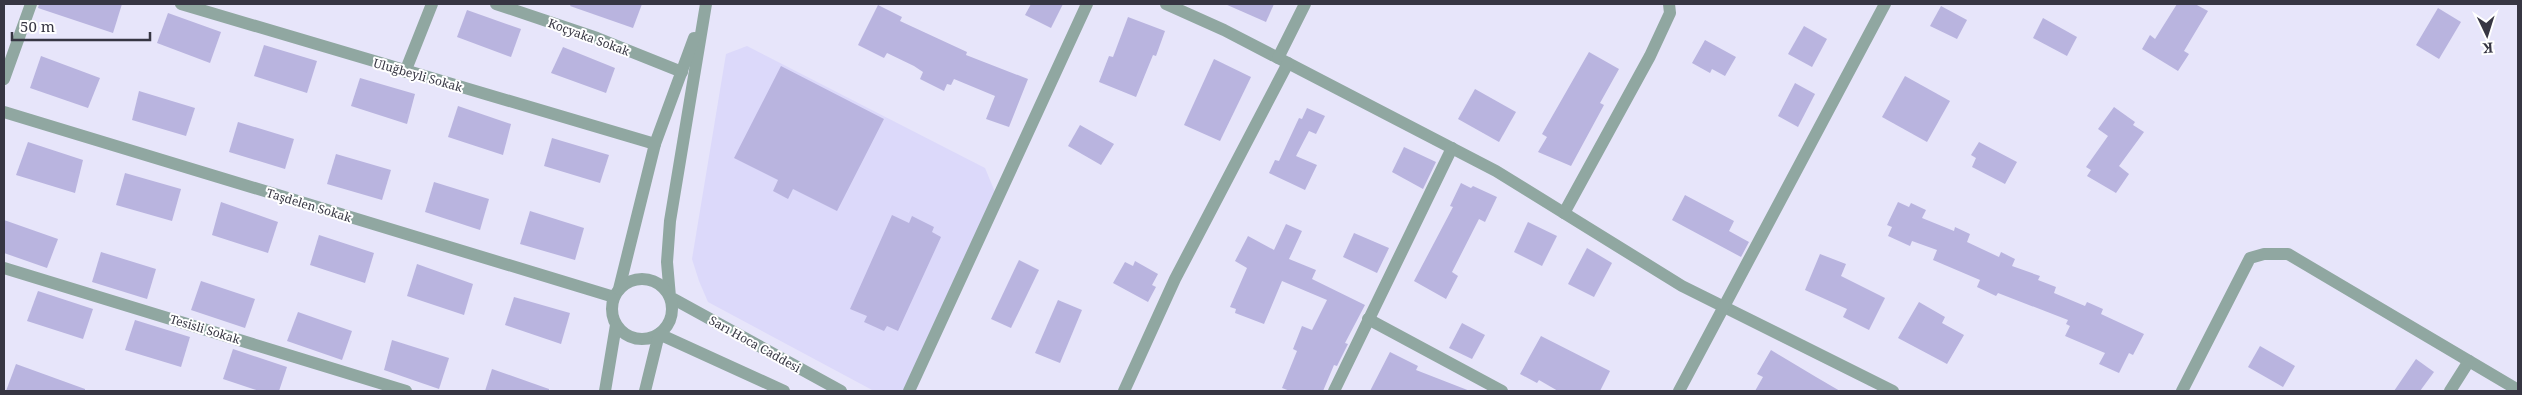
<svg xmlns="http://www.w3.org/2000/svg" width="2522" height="395" font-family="'Noto Serif',serif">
<rect width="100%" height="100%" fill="#e7e5fa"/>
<path fill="#dcd9fa" d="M747 46 985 168 995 192 903 391H874L708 302 699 281 692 259 726 54Z"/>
<g fill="#b9b4df">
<path d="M39 4H122L113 33 38 8Z"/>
<path d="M571 4H642L633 28 570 6Z"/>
<path d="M1031 4H1063L1051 28 1025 15Z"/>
<path d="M1225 4H1274L1266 22Z"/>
<path d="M2177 4H2195L2208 11 2184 51 2189 54 2178 71 2142 49 2150 35 2155 39Z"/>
<path d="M878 5 902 17 900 21 967 52 966 55 1028 79 1009 127 986 119 995 96 954 79 951 85 947 84 944 91 920 79 923 72 914 66 887 53 884 58 858 45Z"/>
<path d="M1941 6 1967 20 1957 39 1930 26Z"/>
<path d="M2438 8 2461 22 2439 59 2416 45Z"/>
<path d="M467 10 521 29 511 57 457 37Z"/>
<path d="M168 13 221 32 210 63 157 43Z"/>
<path d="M1128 17 1165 31 1156 56 1153 55 1136 97 1099 82 1109 56 1113 57Z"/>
<path d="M2043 18 2077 37 2067 56 2033 38Z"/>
<path d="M1804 26 1827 39 1812 67 1788 54Z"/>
<path d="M1705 40 1736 57 1725 76 1712 69 1710 73 1692 63Z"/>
<path d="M264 45 317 61 307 93 254 76Z"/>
<path d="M563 47 615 68 606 93 551 73Z"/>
<path d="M1589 52 1619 69 1600 103 1604 105 1571 166 1538 152 1547 137 1542 134Z"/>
<path d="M41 56 100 78 88 108 30 88Z"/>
<path d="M1214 59 1251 77 1220 141 1184 125Z"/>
<path d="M781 66 884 119 837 211 793 189 788 199 773 191 778 180 734 158Z"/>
<path d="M1905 76 1950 101 1927 142 1882 117Z"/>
<path d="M360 78 415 94 407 124 351 106Z"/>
<path d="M1795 83 1815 94 1798 127 1778 116Z"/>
<path d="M1475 89 1516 112 1499 142 1458 119Z"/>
<path d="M139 91 195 108 186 136 132 120Z"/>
<path d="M458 106 511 124 503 155 448 137Z"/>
<path d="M2114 107 2135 122 2133 125 2144 132 2119 166 2129 174 2116 193 2087 176 2091 170 2086 167 2108 136 2098 129Z"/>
<path d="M1307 108 1325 116 1316 134 1309 131 1296 156 1317 165 1305 190 1269 173 1275 160 1279 161 1299 118 1302 119Z"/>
<path d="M238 122 294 139 285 169 229 152Z"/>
<path d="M1080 125 1114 144 1101 165 1068 146Z"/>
<path d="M552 138 609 155 600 183 544 166Z"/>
<path d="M28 142 83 160 75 193 16 175Z"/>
<path d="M1979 142 2017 162 2005 184 1972 167 1976 158 1971 155Z"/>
<path d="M1404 147 1436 162 1423 189 1392 172Z"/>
<path d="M336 154 391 170 382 200 327 184Z"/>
<path d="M125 173 181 189 172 221 116 205Z"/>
<path d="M434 182 489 199 480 230 425 212Z"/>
<path d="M1461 183 1471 188 1473 186 1497 197 1485 222 1479 219 1452 272 1458 276 1446 299 1414 281 1453 207 1450 206Z"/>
<path d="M1685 195 1734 221 1729 231 1749 242 1741 257 1672 220Z"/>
<path d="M221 202 278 222 268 253 212 235Z"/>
<path d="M1898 202 1909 207 1911 203 1926 210 1922 218 1954 231 1955 227 1970 234 1967 242 1999 257 2001 252 2015 259 2012 266 2040 276 2038 280 2056 287 2054 293 2085 306 2087 302 2103 309 2101 314 2144 334 2133 355 2129 353 2119 373 2099 364 2105 353 2065 336 2070 326 2066 324 2068 320 1998 293 1996 296 1977 287 1980 280 1933 260 1937 250 1912 241 1910 246 1888 236 1892 227 1887 225Z"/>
<path d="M530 211 584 228 575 260 520 244Z"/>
<path d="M892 215 909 223 912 216 934 227 932 232 941 237 898 331 887 326 884 331 864 322 867 316 850 309Z"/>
<path d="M4 220 58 239 47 268 4 253Z"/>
<path d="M1528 222 1557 236 1542 266 1514 252Z"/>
<path d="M1286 224 1302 231 1289 259 1316 270 1312 279 1365 305 1345 343 1348 344 1337 366 1334 365 1323 391H1290L1282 388 1297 351 1293 349 1302 326 1312 330 1327 300 1282 281 1264 324 1235 313 1236 309 1230 307 1247 268 1235 261 1248 236 1274 250Z"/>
<path d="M1354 233 1389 248 1377 273 1343 257Z"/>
<path d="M319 235 374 253 365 283 310 265Z"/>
<path d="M1587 248 1612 263 1594 297 1568 284Z"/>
<path d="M101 252 156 269 147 299 92 282Z"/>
<path d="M1820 254 1846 264 1841 276 1885 298 1869 330 1843 317 1847 309 1805 290Z"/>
<path d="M1019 260 1039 270 1011 328 991 319Z"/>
<path d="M1135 261 1158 274 1152 285 1156 287 1148 302 1113 283 1125 262 1133 266Z"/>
<path d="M417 264 473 284 464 315 407 296Z"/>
<path d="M201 281 255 299 245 328 191 310Z"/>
<path d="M38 291 93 309 83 339 27 321Z"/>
<path d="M514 297 570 313 561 344 505 325Z"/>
<path d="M1058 300 1082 310 1060 363 1035 353Z"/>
<path d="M1919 302 1945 317 1942 323 1964 335 1947 364 1898 338Z"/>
<path d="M298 312 352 331 342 360 287 341Z"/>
<path d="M135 320 190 337 181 367 125 350Z"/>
<path d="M1462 323 1485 335 1472 359 1449 348Z"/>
<path d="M1541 336 1610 371 1600 391H1558L1539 380 1537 383 1520 374Z"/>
<path d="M392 340 449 358 439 389 384 370Z"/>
<path d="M2260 346 2295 366 2283 387 2248 367Z"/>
<path d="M233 349 287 367 279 391H259L223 379Z"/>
<path d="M1771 350 1816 377 1840 391H1755L1763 377 1757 374Z"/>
<path d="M1390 352 1418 366 1416 370 1470 391H1370Z"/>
<path d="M2416 359 2434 372 2420 391H2394Z"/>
<path d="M16 364 85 389V391H6Z"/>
<path d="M492 369 549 389V391H485Z"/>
</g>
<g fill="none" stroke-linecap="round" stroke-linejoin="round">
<g stroke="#90a7a1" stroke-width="12">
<path d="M181 4 655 144"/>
<path d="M496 4 597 38 682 72"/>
<path d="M1166 4 1224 30 1496 171 1682 286 1893 391"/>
<path d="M1278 58 1305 4"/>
<path d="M405 72 432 4"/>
<path d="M4 79 31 4"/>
<path d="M4 112 614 297"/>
<path d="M1564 213 1650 56 1670 13 1669 4"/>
<path d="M4 268 406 391"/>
<path d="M1368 319 1502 391"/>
<path d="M909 391 1087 4"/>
<path d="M1124 391 1175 279 1288 63"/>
<path d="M1334 391 1452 148"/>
<path d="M1679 391 1885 4"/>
<path d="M2182 391 2250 258 2264 254H2288L2469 361"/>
<path d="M2450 391 2469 361 2518 390"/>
</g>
<g stroke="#90a7a1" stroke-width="12">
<path d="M706 4 670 221 667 262 670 297 841 391"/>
<circle cx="642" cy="309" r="30"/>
<path d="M619 289 655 144 694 38"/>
<path d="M605 391 616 325"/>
<path d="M645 391 659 334 784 391"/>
</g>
</g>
<g text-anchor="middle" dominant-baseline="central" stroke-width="4" stroke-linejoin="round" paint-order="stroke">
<g font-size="12" fill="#373643" stroke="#fff">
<text transform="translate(589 37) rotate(20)">Koçyaka Sokak</text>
<text transform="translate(418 75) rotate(16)">Uluğbeyli Sokak</text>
<text transform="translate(309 205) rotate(17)">Taşdelen Sokak</text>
<text transform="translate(205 329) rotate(17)">Tesisli Sokak</text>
<text transform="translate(755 344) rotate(29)">Sarı Hoca Caddesi</text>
</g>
</g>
<rect width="2522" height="395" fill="none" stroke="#373643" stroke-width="10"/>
<g transform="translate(2487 35) rotate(176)" stroke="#ffffff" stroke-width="4" paint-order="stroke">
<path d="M0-4L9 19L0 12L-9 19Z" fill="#373643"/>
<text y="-8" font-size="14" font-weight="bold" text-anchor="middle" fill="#373643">K</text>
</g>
<path d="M12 32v8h138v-8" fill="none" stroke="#373643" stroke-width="2.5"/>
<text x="20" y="32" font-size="15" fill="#373643" stroke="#ffffff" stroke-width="4" paint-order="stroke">50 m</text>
</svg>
